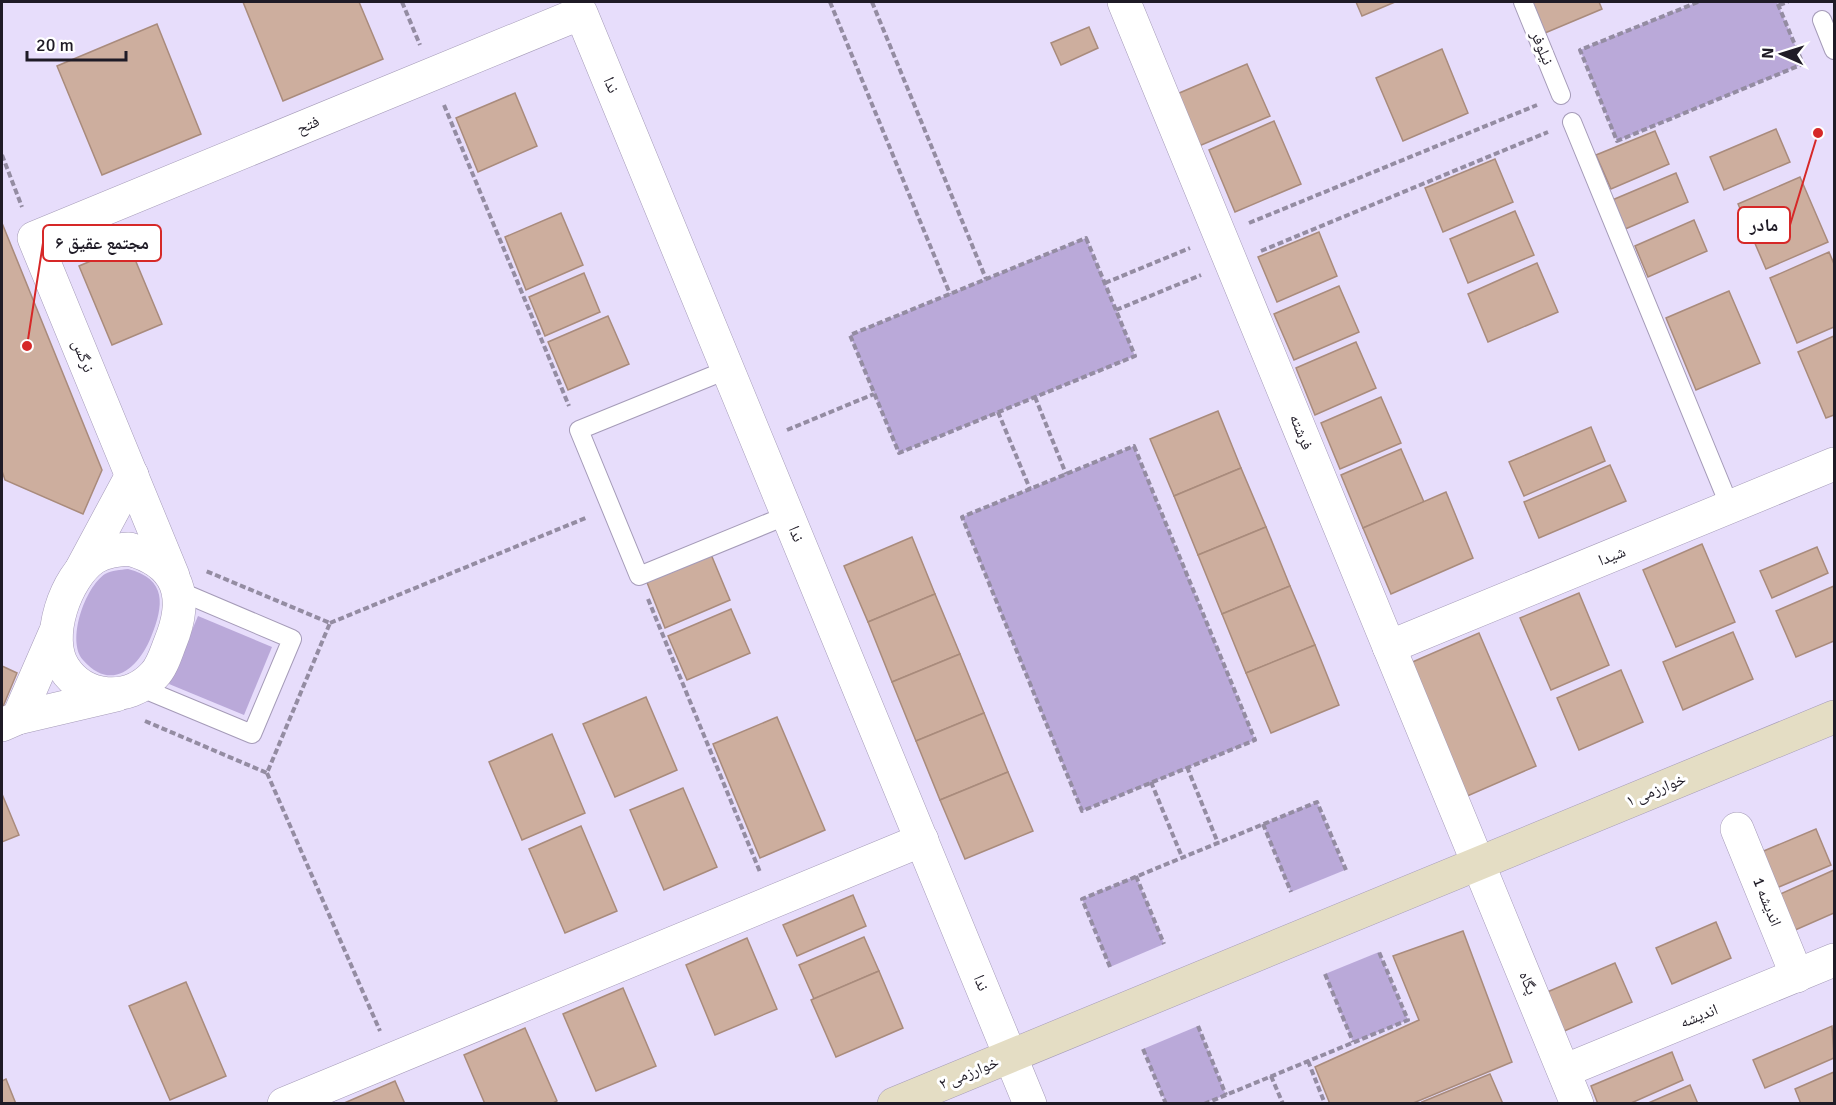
<svg xmlns="http://www.w3.org/2000/svg" width="1836" height="1105" font-family="Signika,'Noto Naskh Arabic',sans-serif">
<rect width="100%" height="100%" fill="#e7ddfb"/>
<g fill="#baa9d9">
<path d="M1698 2H1777L1803 64 1617 141 1580 50Z"/>
<path d="M1086 238 1135 356 899 453 850 335Z"/>
<path d="M1134 446 1255 740 1082 811 962 517Z"/>
<path d="M128 569C167 579 164 605 151 637 139 667 112 693 83 660 66 641 85 587 105 574 112 570 120 570 128 569Z"/>
<path d="M198 616 272 647 244 715 169 684Z"/>
<path d="M1317 802 1345 870 1291 892 1263 824Z"/>
<path d="M1136 876 1164 944 1110 967 1082 899Z"/>
<path d="M1379 952 1408 1020 1353 1042 1325 974Z"/>
<path d="M1198 1026 1226 1095 1204 1103H1166L1143 1049Z"/>
</g>
<g fill="#cdae9e" stroke="#a98b7c" stroke-width="1.5">
<path d="M243 2H359L383 59 283 101Z"/>
<path d="M1356 2H1395L1362 16Z"/>
<path d="M1532 2H1599L1602 9 1545 33Z"/>
<path d="M157 24 201 134 102 175 57 66Z"/>
<path d="M1089 27 1098 48 1061 65 1051 43Z"/>
<path d="M1442 49 1468 113 1403 141 1376 78Z"/>
<path d="M1247 64 1270 116 1199 146 1177 94Z"/>
<path d="M515 93 537 146 478 172 456 118Z"/>
<path d="M1274 121 1301 184 1235 212 1209 150Z"/>
<path d="M1776 129 1790 162 1724 190 1710 157Z"/>
<path d="M1655 131 1669 164 1611 189 1596 155Z"/>
<path d="M1495 159 1513 202 1443 232 1425 188Z"/>
<path d="M1676 173 1688 202 1623 230 1610 201Z"/>
<path d="M1800 177 1828 242 1766 269 1738 204Z"/>
<path d="M1515 211 1534 255 1468 283 1450 239Z"/>
<path d="M561 213 583 265 526 290 505 237Z"/>
<path d="M1694 220 1707 251 1648 277 1635 246Z"/>
<path d="M2 223 102 470 83 514 5 480 2 471Z"/>
<path d="M1319 232 1337 276 1277 302 1258 257Z"/>
<path d="M129 245 162 324 112 345 79 266Z"/>
<path d="M1829 252 1834 264V327L1797 343 1770 278Z"/>
<path d="M1537 263 1558 312 1488 342 1468 294Z"/>
<path d="M584 273 600 312 545 336 529 297Z"/>
<path d="M1339 286 1359 332 1294 360 1274 314Z"/>
<path d="M1729 291 1760 363 1696 390 1666 318Z"/>
<path d="M608 316 629 364 568 390 548 342Z"/>
<path d="M1834 336V415L1826 418 1798 352Z"/>
<path d="M1356 342 1376 388 1315 415 1296 368Z"/>
<path d="M1381 397 1401 443 1340 469 1321 423Z"/>
<path d="M1218 411 1241 468 1174 496 1150 439Z"/>
<path d="M1591 427 1605 461 1524 496 1509 462Z"/>
<path d="M1401 449 1424 502 1363 528 1341 475Z"/>
<path d="M1610 465 1626 501 1539 538 1524 502Z"/>
<path d="M1241 468 1266 527 1198 555 1174 496Z"/>
<path d="M1446 492 1473 558 1391 594 1363 528Z"/>
<path d="M1266 527 1290 586 1222 614 1198 555Z"/>
<path d="M912 537 935 594 868 622 844 566Z"/>
<path d="M1702 544 1735 622 1676 647 1643 570Z"/>
<path d="M1817 547 1828 573 1772 598 1760 571Z"/>
<path d="M710 552 730 600 665 628 646 580Z"/>
<path d="M1290 586 1315 645 1246 673 1222 614Z"/>
<path d="M1834 586V641L1796 657 1776 611Z"/>
<path d="M1579 593 1609 665 1551 690 1520 618Z"/>
<path d="M935 594 960 654 892 682 868 622Z"/>
<path d="M731 609 750 653 687 680 668 636Z"/>
<path d="M1733 632 1753 679 1683 710 1663 662Z"/>
<path d="M1479 633 1536 766 1465 797 1408 664Z"/>
<path d="M1315 645 1339 705 1271 733 1246 673Z"/>
<path d="M960 654 984 713 916 741 892 682Z"/>
<path d="M2 666 17 673 2 709Z"/>
<path d="M1621 670 1643 722 1579 750 1557 698Z"/>
<path d="M646 697 677 770 615 797 583 724Z"/>
<path d="M984 713 1008 772 940 800 916 741Z"/>
<path d="M777 717 825 830 760 858 713 744Z"/>
<path d="M552 734 585 813 522 840 489 762Z"/>
<path d="M1008 772 1033 831 965 859 940 800Z"/>
<path d="M683 788 717 867 664 890 630 810Z"/>
<path d="M2 794 19 835 2 842Z"/>
<path d="M581 826 617 911 565 933 529 849Z"/>
<path d="M1816 829 1831 865 1774 889 1759 853Z"/>
<path d="M1834 870V913L1793 931 1778 895Z"/>
<path d="M853 895 866 926 797 956 783 925Z"/>
<path d="M1716 922 1731 958 1672 984 1656 948Z"/>
<path d="M1463 931 1512 1062 1411 1104H1330L1315 1067 1419 1020 1393 956Z"/>
<path d="M864 937 879 971 814 999 799 965Z"/>
<path d="M747 938 777 1009 715 1035 686 965Z"/>
<path d="M1615 963 1632 1002 1562 1032 1545 993Z"/>
<path d="M879 971 903 1028 836 1057 811 1000Z"/>
<path d="M186 982 226 1076 170 1100 129 1006Z"/>
<path d="M623 988 656 1066 596 1091 563 1014Z"/>
<path d="M1832 1026 1834 1058 1765 1088 1753 1060Z"/>
<path d="M525 1028 557 1101 551 1104H485L464 1055Z"/>
<path d="M1672 1052 1683 1080 1629 1104H1598L1591 1086Z"/>
<path d="M1834 1072V1104H1801L1795 1089Z"/>
<path d="M1490 1074 1503 1104H1423L1422 1102Z"/>
<path d="M6 1079 16 1104H2V1081Z"/>
<path d="M395 1081 405 1104H342Z"/>
<path d="M1690 1085 1698 1104H1646Z"/>
</g>
<g fill="none" stroke-linecap="round" stroke-linejoin="round">
<defs>
<g id="lane">
<path d="M1523 2 1561 95"/>
<path d="M1822 20 1834 50"/>
<path d="M1572 122 1730 507"/>
<path d="M729 369 579 430 639 576 788 515"/>
<path d="M139 687 252 734 292 639 179 591"/>
</g>
<g id="street">
<path d="M1124 2 1577 1104"/>
<path d="M129 549C180 563 189 597 170 643 166 653 162 667 154 675 128 703 84 699 64 668 44 638 66 577 94 558 105 551 117 550 129 549Z"/>
<path d="M82 568 132 475"/>
<path d="M173 576 34 238 581 13 1030 1104"/>
<path d="M1389 647 1834 464"/>
<path d="M18 718 55 633"/>
<path d="M2 725 18 718 116 695"/>
<path d="M1737 829 1797 976"/>
<path d="M1564 1071 1834 960"/>
<path d="M284 1104 922 840"/>
</g>
<path id="secondary" d="M894 1104 1834 717"/>
</defs>
<use href="#lane" stroke="#a59bb8" stroke-width="20"/>
<use href="#street" stroke="#a59bb8" stroke-width="34"/>
<use href="#secondary" stroke="#a59bb8" stroke-width="34"/>
<g stroke="#948ca2" stroke-width="4" stroke-dasharray="6 3" stroke-linecap="butt">
<path d="M402 2 420 45"/>
<path d="M830 2 950 294"/>
<path d="M872 2 986 279"/>
<path d="M1698 2 1580 50 1617 141 1803 64 1777 2"/>
<path d="M1779 5 1788 2"/>
<path d="M444 105 569 406"/>
<path d="M2 155 22 207"/>
<path d="M1249 223 1537 105"/>
<path d="M1086 238 1135 356 899 453 850 335Z"/>
<path d="M1261 251 1548 132"/>
<path d="M1105 283 1190 248"/>
<path d="M1116 310 1201 275"/>
<path d="M1035 397 1066 474"/>
<path d="M998 412 1030 489"/>
<path d="M787 430 874 394"/>
<path d="M1134 446 1255 740 1082 811 962 517Z"/>
<path d="M648 599 760 872"/>
<path d="M330 623 588 517"/>
<path d="M145 721 267 773 330 623 206 571"/>
<path d="M1187 767 1218 843"/>
<path d="M267 773 380 1031"/>
<path d="M1151 782 1182 857"/>
<path d="M1263 824 1291 892"/>
<path d="M1136 876 1164 944"/>
<path d="M1110 967 1082 899 1317 802 1346 870"/>
<path d="M1325 974 1353 1042"/>
<path d="M1198 1026 1226 1095"/>
<path d="M1143 1049 1166 1104"/>
<path d="M1308 1061 1325 1104"/>
<path d="M1271 1076 1283 1104"/>
<path d="M1204 1104 1408 1020 1379 952"/>
</g>
<use href="#lane" stroke="#fff" stroke-width="18"/>
<use href="#street" stroke="#fff" stroke-width="33"/>
<use href="#secondary" stroke="#e4ddc4" stroke-width="33"/>
</g>
<g text-anchor="middle" dominant-baseline="central" stroke-width="6" stroke-linejoin="round" paint-order="stroke">
<g font-size="16" fill="#1f1b26" stroke="#fff">
<text transform="translate(1542 48) rotate(68)">نیلوفر</text>
<text transform="translate(611 85) rotate(67)">ندا</text>
<text transform="translate(308 125) rotate(-22)">فتح</text>
<text transform="translate(83 356) rotate(68)">نرگس</text>
<text transform="translate(1301 432) rotate(68)">فرشته</text>
<text transform="translate(796 534) rotate(68)">ندا</text>
<text transform="translate(1612 556) rotate(-22)">شیدا</text>
<text transform="translate(1656 790) rotate(-22)">خوارزمی ۱</text>
<text transform="translate(1767 902) rotate(68)">اندیشه 1</text>
<text transform="translate(981 983) rotate(68)">ندا</text>
<text transform="translate(1528 983) rotate(68)">پگاه</text>
<text transform="translate(1699 1016) rotate(-22)">اندیشه</text>
<text transform="translate(969 1073) rotate(-22)">خوارزمی ۲</text>
</g>
</g>
<path fill="none" stroke="#d62828" stroke-width="2" d="M1818 133L1790 225M27 346L43 243"/>
<g fill="#d62828" stroke="#fff" stroke-width="2">
<circle cx="1818" cy="133" r="6"/>
<circle cx="27" cy="346" r="6"/>
</g>
<g fill="#fff" stroke="#d62828" stroke-width="2">
<rect x="1738" y="207" width="52" height="36" rx="6"/>
<rect x="43" y="225" width="118" height="36" rx="6"/>
</g>
<g font-size="18" text-anchor="middle" font-weight="bold" fill="#1f1b26">
<text x="1764" y="231">مادر</text>
<text x="102" y="249">مجتمع عقیق ۶</text>
</g>
<rect width="1836" height="1105" fill="none" stroke="#1f1b26" stroke-width="6"/>
<g transform="translate(1782 54) rotate(273)" stroke="#ffffff" stroke-width="4.5" paint-order="stroke">
<path d="M0-4.5L10 22L0 15L-10 22Z" fill="#1f1b26"/>
<text y="-9" font-size="16" font-weight="bold" text-anchor="middle" fill="#1f1b26">N</text>
</g>
<path d="M27 51v9h99v-9" fill="none" stroke="#1f1b26" stroke-width="3"/>
<text x="36" y="51" font-size="18" fill="#1f1b26" stroke="#ffffff" stroke-width="4.5" paint-order="stroke">20 m</text>
</svg>
